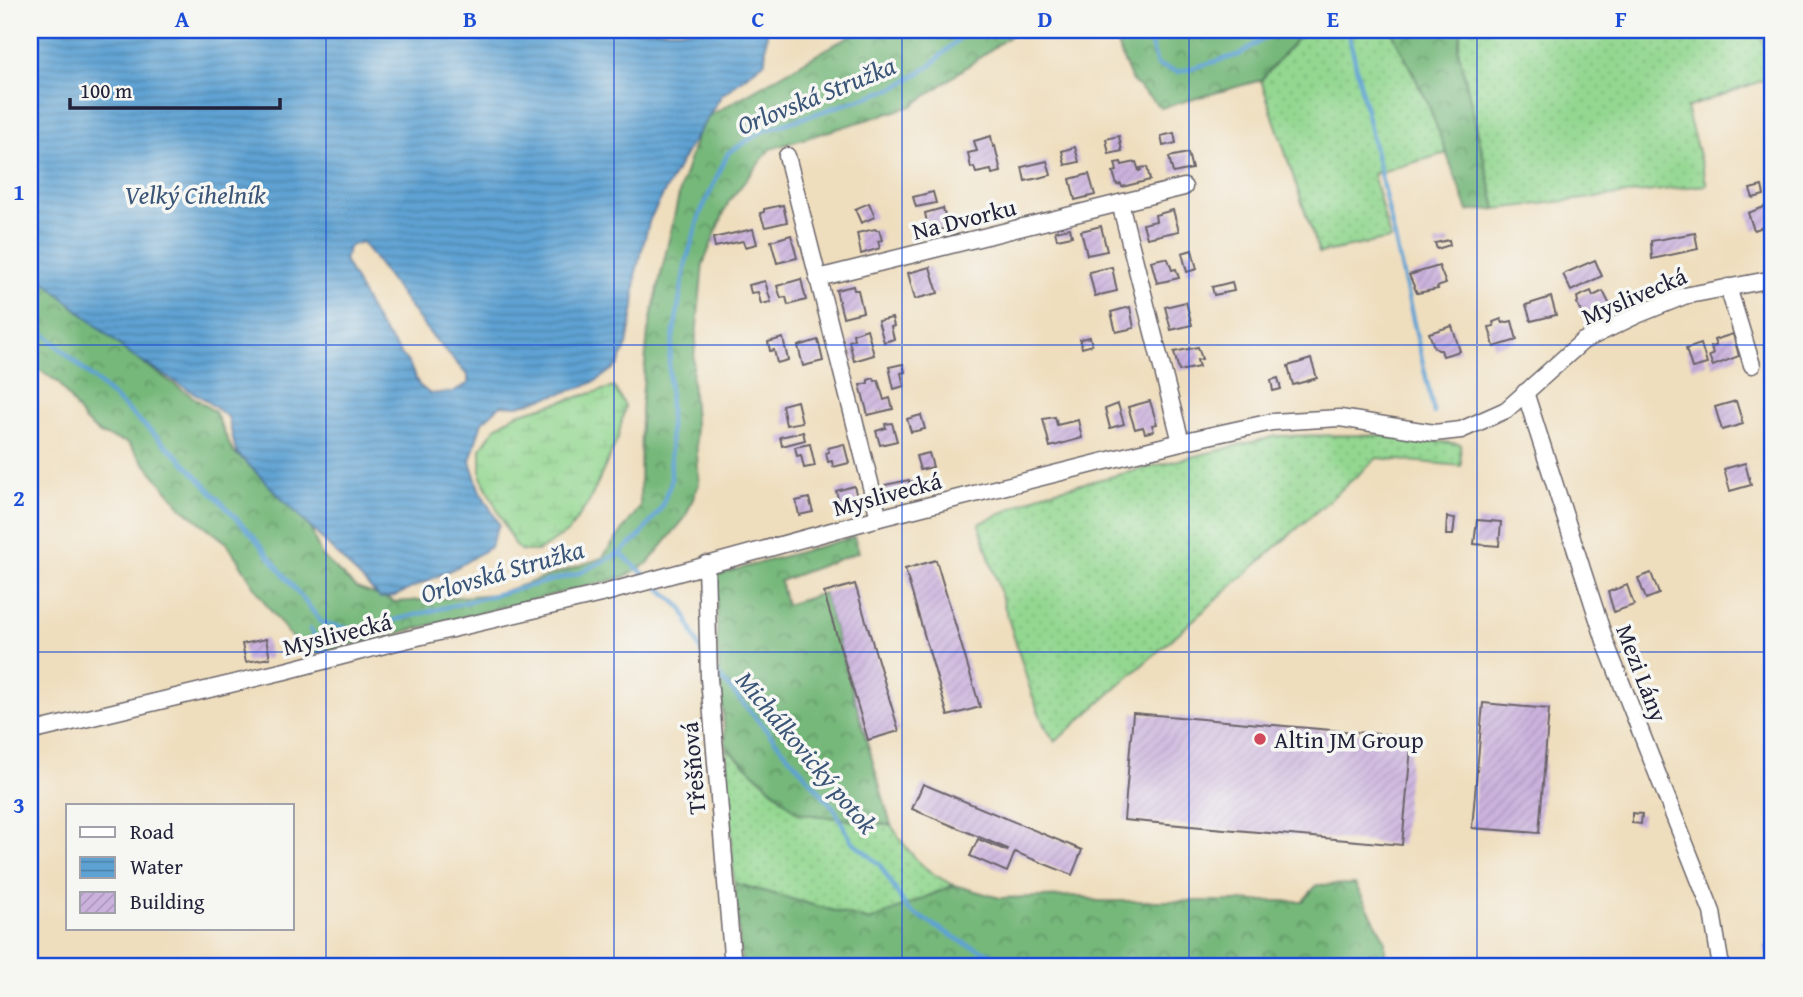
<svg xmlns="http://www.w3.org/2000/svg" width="1803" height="997" font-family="'Gentium Book Plus',serif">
<defs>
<pattern id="grass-dots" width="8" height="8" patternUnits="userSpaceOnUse" patternTransform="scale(1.75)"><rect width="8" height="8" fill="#93d790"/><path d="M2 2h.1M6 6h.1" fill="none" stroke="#7eb87d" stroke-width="1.8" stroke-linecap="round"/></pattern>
<pattern id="forest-crowns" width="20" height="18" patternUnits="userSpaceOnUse" patternTransform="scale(1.75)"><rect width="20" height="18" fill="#76b87a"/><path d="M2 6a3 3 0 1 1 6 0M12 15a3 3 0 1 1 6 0" fill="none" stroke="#609565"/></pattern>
<pattern id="wetland-marsh" width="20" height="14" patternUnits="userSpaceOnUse" patternTransform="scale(1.75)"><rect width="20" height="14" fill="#93d790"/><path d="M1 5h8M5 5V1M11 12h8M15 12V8" fill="none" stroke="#7eb87d"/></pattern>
<pattern id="water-rules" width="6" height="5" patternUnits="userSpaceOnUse" patternTransform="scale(1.75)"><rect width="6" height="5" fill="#5ea2d3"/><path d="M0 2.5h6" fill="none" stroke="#4d84ac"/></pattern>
<pattern id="building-hatch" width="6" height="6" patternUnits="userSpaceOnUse" patternTransform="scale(1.75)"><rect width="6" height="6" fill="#cbb2dd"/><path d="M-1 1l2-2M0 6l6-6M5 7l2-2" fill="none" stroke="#ae99bf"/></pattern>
</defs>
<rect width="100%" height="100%" fill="#f6f6f2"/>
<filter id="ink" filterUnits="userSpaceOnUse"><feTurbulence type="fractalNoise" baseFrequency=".0143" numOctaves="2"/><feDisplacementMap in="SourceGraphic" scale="14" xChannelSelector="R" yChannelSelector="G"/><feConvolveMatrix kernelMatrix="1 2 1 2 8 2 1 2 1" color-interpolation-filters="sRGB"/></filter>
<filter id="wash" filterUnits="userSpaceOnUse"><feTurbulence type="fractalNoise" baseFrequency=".00686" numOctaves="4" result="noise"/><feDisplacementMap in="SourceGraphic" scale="28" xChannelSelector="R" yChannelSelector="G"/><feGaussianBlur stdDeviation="1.57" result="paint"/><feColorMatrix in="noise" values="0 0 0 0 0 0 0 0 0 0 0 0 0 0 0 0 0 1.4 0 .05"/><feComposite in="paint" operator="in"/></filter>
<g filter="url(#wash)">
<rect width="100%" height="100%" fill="#efdebe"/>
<g fill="url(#grass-dots)" stroke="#5a7c66" stroke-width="2">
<path d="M1303 30H1391L1427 101 1447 153 1373 174 1390 239 1319 253 1261 80 1293 43Z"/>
<path d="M1462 30H1760C1764 46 1769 63 1764 80L1686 108 1707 185 1496 209 1458 49Z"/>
<path d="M1375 435 1460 444 1461 466 1377 458 1055 742 1044 725 1031 692 979 524 1044 493 1277 436Z"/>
<path d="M726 747 798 813 891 825C910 854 922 871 954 885L870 921 734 883Z"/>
</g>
<g fill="url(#forest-crowns)" stroke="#4c6d5a" stroke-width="2">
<path d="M860 30H1018L912 106 770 149 728 203 703 264 692 378 699 484 685 518 648 563 624 577 306 656 265 603 227 543 182 508 128 443 100 434 85 421 59 383 30 363V269L131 355 215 412 233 452 246 462 310 527 321 555 356 588 396 602 496 594 602 558 640 507 641 408 648 332 681 186 697 135 709 116Z"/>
<path d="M1111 30H1303L1293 43 1261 80 1161 108 1132 81Z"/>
<path d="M1391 30H1462L1458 49 1496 209 1468 211 1427 101Z"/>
<path d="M854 537 859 552 780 581 786 605 824 593 891 825 798 813 726 747 717 646V575Z"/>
<path d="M734 883 870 921 954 885 1000 898 1081 896 1097 901H1303L1317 885 1355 884 1385 940V967H742Z"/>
</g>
<path fill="url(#wetland-marsh)" stroke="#5a7c66" stroke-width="2" d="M614 387 625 406 618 438 589 502 568 532 538 551H522L515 546 481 477V448L496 427 517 414Z"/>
<path fill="url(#water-rules)" stroke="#406287" stroke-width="2" fill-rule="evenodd" d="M30 30H767L765 61 722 95 688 149 650 219 636 272 634 307 627 345 618 365 598 380 583 387 517 406 501 405 482 422 470 461 479 489 499 524 490 547 459 566 395 596 380 598 236 452 228 417 204 399 131 355 30 269ZM362 242 427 330 468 376V384L452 392 430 394 419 385 409 364 378 324 344 260 350 246Z"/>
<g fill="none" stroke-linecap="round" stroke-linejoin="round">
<g stroke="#5ea2d3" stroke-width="4.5">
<path d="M1147 30 1157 65 1178 72 1238 55 1268 36 1271 30"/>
<path d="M1348 30 1434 413"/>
<path d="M30 324 48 337 180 458 253 536 322 623 356 630 577 574 620 553 641 535 661 508 671 482 669 361 686 262 700 214 728 153 763 131 897 87 930 66 968 30"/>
<path d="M620 553 647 577"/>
<path d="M654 583 683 609 702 655"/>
<path d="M310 629 328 655"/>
<path d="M714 670 834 808 851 840 880 865 908 910 966 944 1024 967"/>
</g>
</g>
<g id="blocks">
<g fill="url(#building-hatch)">
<path d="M1174 133 1176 143 1163 146 1161 136Z"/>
<path d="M991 136 993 147 995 146 1001 172 992 174 991 170 976 173 974 167 971 168 968 153 977 151 974 141Z"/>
<path d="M1119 136 1122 151 1109 154 1106 139Z"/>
<path d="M1075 147 1079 162 1065 165 1062 151Z"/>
<path d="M1188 153 1192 169 1173 173 1169 157Z"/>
<path d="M1047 161 1051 175 1025 181 1022 167Z"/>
<path d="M1121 162 1122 165 1136 162 1139 171 1141 170 1140 168 1147 167 1150 180 1122 187 1121 184 1117 185 1113 172 1117 171 1115 163Z"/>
<path d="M1089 174 1095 195 1075 200 1070 179Z"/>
<path d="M1762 186 1764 195 1753 198 1750 189Z"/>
<path d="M933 192 936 203 916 207 913 197Z"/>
<path d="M869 203 875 217 861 223 855 209Z"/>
<path d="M1772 204 1773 224 1754 230 1748 213Z"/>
<path d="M783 205 787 222 765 227 760 213 764 212V209Z"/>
<path d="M943 208 948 228 939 230 940 233 923 238 920 225 927 223 925 213Z"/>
<path d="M1173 210 1179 231 1147 238 1143 224 1156 221 1155 215Z"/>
<path d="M1101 226 1107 251 1087 255 1081 231Z"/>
<path d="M1070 228 1072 236 1057 239 1055 231Z"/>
<path d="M753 229 757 244 745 247 743 241 715 247 713 238Z"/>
<path d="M875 229 876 230H879L882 240 878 241 880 248 861 254 857 233Z"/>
<path d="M1695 233 1698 249 1652 259 1651 241Z"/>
<path d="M791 235 797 258 777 263 771 241Z"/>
<path d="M1449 240 1450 245 1437 249 1435 243Z"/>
<path d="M1192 250 1197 269 1187 272 1182 253Z"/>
<path d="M1164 258 1168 259 1172 270 1176 269 1179 278 1157 283 1151 261Z"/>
<path d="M1595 260 1602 276 1571 291 1563 274Z"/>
<path d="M1439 266 1446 284 1437 287 1438 289 1417 293 1409 275Z"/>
<path d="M930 267 938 293 915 299 908 273Z"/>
<path d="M1112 267 1117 291 1095 296 1089 272Z"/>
<path d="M801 279 806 300 788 305 786 297 781 298 777 286Z"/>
<path d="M765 281 771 302 761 304 758 292 751 293 749 285Z"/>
<path d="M1232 282 1234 291 1214 295 1212 287Z"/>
<path d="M853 286 854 290H858L863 312 843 317 836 290Z"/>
<path d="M1591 291 1593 296 1603 291 1613 311 1586 324 1577 303 1578 302 1577 297Z"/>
<path d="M1551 297 1556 315 1531 321 1526 305Z"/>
<path d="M1186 302 1192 325 1171 330 1165 307Z"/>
<path d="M1130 307 1134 328 1116 332 1111 312Z"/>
<path d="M892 318 894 326 891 327 894 339 884 342 878 321Z"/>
<path d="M1501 319 1503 323 1512 321 1517 340 1494 347 1489 327 1494 326 1493 322Z"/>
<path d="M1452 326 1460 351 1443 356 1441 350H1438L1434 347 1429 333Z"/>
<path d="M867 329 874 355 854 361 849 341 854 339 853 334Z"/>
<path d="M1733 334 1739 356 1713 366 1709 356 1713 355 1711 347 1716 346 1714 340Z"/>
<path d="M1090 337 1092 345 1082 348 1080 339Z"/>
<path d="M783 338 788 360 777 363 774 350 770 351 768 342Z"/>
<path d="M818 340 823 361 803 366 798 346Z"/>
<path d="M1701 344 1707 364 1692 368 1686 349Z"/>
<path d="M1198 347 1202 359 1197 360 1199 367 1179 371 1174 352Z"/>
<path d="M1311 359 1317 378 1293 385 1288 366Z"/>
<path d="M903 364 905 372 901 373 904 386 894 389 889 367Z"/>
<path d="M874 378 875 381 878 380 884 400 890 398 893 409 868 415 860 385 868 383V380Z"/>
<path d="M1278 378 1281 389 1273 391 1271 380Z"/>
<path d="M797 401 802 422 786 425 782 405Z"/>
<path d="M1150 401 1157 424 1152 425 1154 431 1145 433 1143 427 1135 429 1128 407Z"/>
<path d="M1736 401 1743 424 1722 430 1715 407Z"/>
<path d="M1118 404 1124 424 1110 428 1105 409Z"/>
<path d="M921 415 925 429 911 432 907 419Z"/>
<path d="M1055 417 1057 425 1078 420 1082 438 1050 447 1043 419Z"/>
<path d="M892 423 897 441 880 445 876 431 886 428 885 424Z"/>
<path d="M803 432 805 440 782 446 780 437Z"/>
<path d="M810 444 815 466 804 468 801 455 797 456 795 447Z"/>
<path d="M844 444 849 463 833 467 832 461 828 462 826 453 829 452 828 448Z"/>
<path d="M929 453 933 467 920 470 916 456Z"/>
<path d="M1745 463 1751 485 1730 491 1724 469Z"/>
<path d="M909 480V482L915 481 919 490 888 497 885 485Z"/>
<path d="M854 486 859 504 841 509 836 491Z"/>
<path d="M809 498 813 512 799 515 796 501Z"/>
<path d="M1447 517 1455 518 1453 535H1446Z"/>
<path d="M1477 520 1501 522 1499 546 1474 544Z"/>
<path d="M936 560 980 707 948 716 905 569Z"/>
<path d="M1651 573 1659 594 1646 599 1638 578Z"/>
<path d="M855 584 899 731 868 740 824 593Z"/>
<path d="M1627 585 1634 605 1614 612 1608 592Z"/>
<path d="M266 639 270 658 246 662 242 644Z"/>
<path d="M1483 703 1549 709 1539 833 1472 828Z"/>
<path d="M1133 713 1412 737 1402 845 1124 820Z"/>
<path d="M923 784 1082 850 1072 875 1015 852 1007 872 970 856 978 839 1007 851 1008 849 912 809Z"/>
<path d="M1632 813 1642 814 1641 824 1632 823Z"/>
<path d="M1773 943V956L1768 958 1764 947Z"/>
</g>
</g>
</g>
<g filter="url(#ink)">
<use href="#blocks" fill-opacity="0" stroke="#6a6469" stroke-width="2"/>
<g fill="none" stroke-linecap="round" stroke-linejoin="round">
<defs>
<g id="minor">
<path d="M787 156 879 518"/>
<path d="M1120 203 1181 442"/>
<path d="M818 278 1184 187"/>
<path d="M1728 287 1752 365"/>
<path d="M1525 392 1606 644 1712 912 1721 967"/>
<path d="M706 564 709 678 733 967"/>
<path d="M30 732 285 671 392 643 601 594 879 518 1181 442 1272 422 1340 418 1434 433 1461 430 1506 410 1583 341 1637 315 1684 296 1773 279"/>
</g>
</defs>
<use href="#minor" stroke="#6a6469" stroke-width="19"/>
<use href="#minor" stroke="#fff" stroke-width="16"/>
</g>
</g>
<path fill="none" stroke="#1d4ed8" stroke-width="2" stroke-opacity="0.55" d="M326 30V967M614 30V967M902 30V967M1189 30V967M1477 30V967M30 345H1773M30 652H1773"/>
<circle fill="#d1495b" stroke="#f6f6f2" stroke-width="2.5" cx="1260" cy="739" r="7"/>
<g text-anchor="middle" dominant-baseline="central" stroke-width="7" stroke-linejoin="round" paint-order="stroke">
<g font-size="24" fill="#22223b" stroke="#f6f6f2">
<text transform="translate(964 219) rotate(-14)">Na Dvorku</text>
<text transform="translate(1634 296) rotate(-23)">Myslivecká</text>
<text transform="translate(887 494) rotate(-15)">Myslivecká</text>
<text transform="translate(337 634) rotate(-14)">Myslivecká</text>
<text transform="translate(1642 673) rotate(69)">Mezi Lány</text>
<text transform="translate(693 768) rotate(-95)">Třešňová</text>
</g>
<g font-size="24" fill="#22223b" stroke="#f6f6f2" text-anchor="start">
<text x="1274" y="739">Altin JM Group</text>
</g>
<g font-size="26" font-style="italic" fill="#3a5578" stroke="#f6f6f2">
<text transform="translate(816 95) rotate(-22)">Orlovská Stružka</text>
<text x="195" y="194">Velký Cihelník</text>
<text transform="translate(502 571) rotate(-16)">Orlovská Stružka</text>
<text transform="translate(807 752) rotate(50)">Michálkovický potok</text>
</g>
</g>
<rect width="1803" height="997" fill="none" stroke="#f6f6f2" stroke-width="77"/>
<rect x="66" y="804" width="228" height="126" fill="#f6f6f2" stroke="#a1a1a9" stroke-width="2"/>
<rect x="80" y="827" width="35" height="10" fill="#ffffff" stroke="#a1a1a9" stroke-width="2"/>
<text x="130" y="839" font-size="21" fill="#22223b">Road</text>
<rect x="80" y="857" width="35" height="21" fill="url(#water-rules)" stroke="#a1a1a9" stroke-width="2"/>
<text x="130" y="874" font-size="21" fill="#22223b">Water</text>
<rect x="80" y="892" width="35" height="21" fill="url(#building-hatch)" stroke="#a1a1a9" stroke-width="2"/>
<text x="130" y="909" font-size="21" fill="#22223b">Building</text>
<path d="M70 98v10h210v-10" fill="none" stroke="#22223b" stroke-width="3.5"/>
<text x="80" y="98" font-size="21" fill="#22223b" stroke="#f6f6f2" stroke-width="5" paint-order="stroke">100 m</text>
<rect x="38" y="38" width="1726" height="920" fill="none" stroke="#1d4ed8" stroke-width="2.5"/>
<g font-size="23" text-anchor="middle" font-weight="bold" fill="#1d4ed8">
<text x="182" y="27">A</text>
<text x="470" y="27">B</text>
<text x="758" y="27">C</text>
<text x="1045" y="27">D</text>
<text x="1333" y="27">E</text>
<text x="1621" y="27">F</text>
<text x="19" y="200">1</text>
<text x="19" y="506">2</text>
<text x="19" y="813">3</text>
</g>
</svg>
